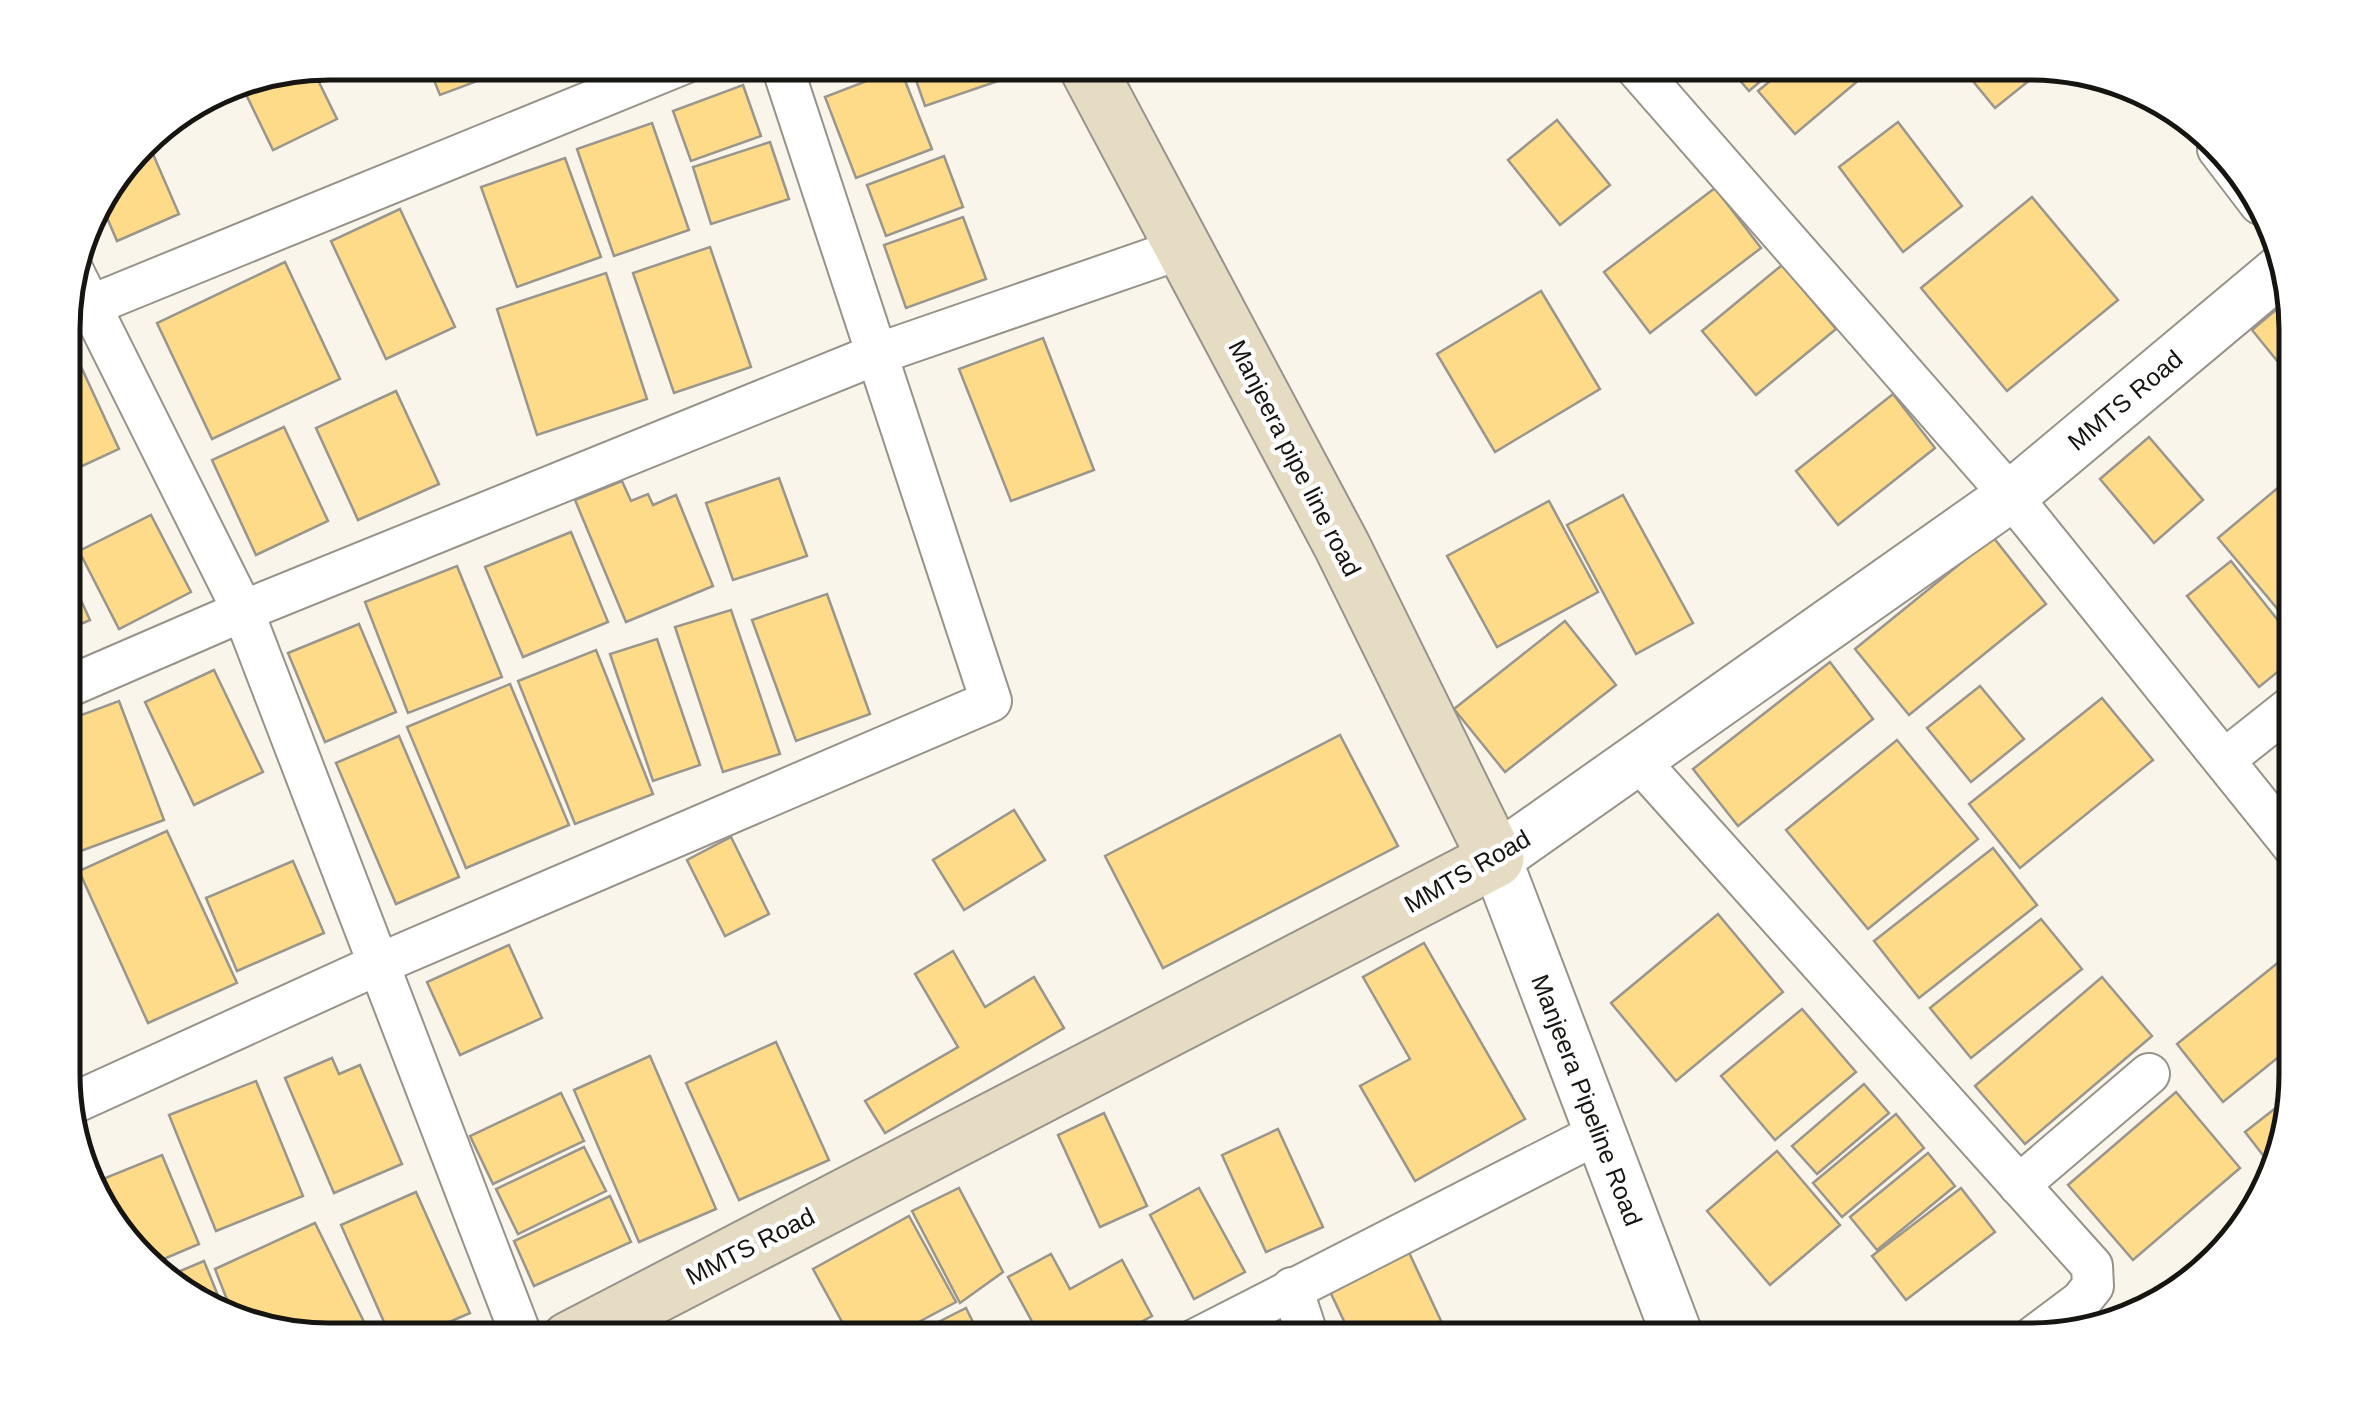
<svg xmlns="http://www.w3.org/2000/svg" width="2359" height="1403" font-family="Arial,sans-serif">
<rect width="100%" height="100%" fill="#f9f5eb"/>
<g fill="#fddb88" stroke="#9a968d" stroke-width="2.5">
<path d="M427 63H510L512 68 440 95Z"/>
<path d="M910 63H998L1004 79 925 106Z"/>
<path d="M1725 63H1782L1749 91Z"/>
<path d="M1792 63H1879L1795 134 1758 91Z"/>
<path d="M1958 63H2031L2046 67 1995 108Z"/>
<path d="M311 66 337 119 273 150 240 82Z"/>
<path d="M900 68 932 149 856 178 825 97Z"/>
<path d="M743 85 761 136 691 161 673 111Z"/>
<path d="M1557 120 1610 185 1560 225 1508 160Z"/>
<path d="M1898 122 1962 206 1903 252 1839 167Z"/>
<path d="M652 123 689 230 614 256 577 149Z"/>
<path d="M146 138 179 214 117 241 99 199Z"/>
<path d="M770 142 789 199 711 224 693 167Z"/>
<path d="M944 156 963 207 886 236 867 185Z"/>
<path d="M565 158 601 257 517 287 481 187Z"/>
<path d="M1715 188 1761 248 1650 333 1604 272Z"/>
<path d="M2032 197 2118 300 2007 391 1921 288Z"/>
<path d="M400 209 455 327 386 359 331 241Z"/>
<path d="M963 217 986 279 906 308 884 245Z"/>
<path d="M710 247 751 367 674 393 633 273Z"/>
<path d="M285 262 340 379 212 439 157 323Z"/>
<path d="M1782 265 1836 329 1756 395 1702 331Z"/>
<path d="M606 273 647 399 537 435 497 309Z"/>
<path d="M1541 291 1600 389 1495 452 1437 354Z"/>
<path d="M2291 297 2296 311V384L2252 330Z"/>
<path d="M1043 338 1094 470 1011 501 959 369Z"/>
<path d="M71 345 119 449 65 474V348Z"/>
<path d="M396 391 439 484 358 520 316 428Z"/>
<path d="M1893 394 1935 448 1838 525 1796 471Z"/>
<path d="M284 427 328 521 256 555 212 460Z"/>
<path d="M2149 437 2203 500 2154 543 2100 479Z"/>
<path d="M779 478 807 556 733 580 706 503Z"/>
<path d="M622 481 631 501 648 494 653 505 676 495 713 586 626 622 575 500Z"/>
<path d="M2280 486 2296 505V631L2218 538Z"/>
<path d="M1623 495 1693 623 1636 654 1567 525Z"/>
<path d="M1549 501 1598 592 1497 647 1447 556Z"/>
<path d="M151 515 191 592 119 629 79 551Z"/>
<path d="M571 532 608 622 523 657 485 567Z"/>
<path d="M1993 537 2046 604 1909 715 1855 649Z"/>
<path d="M2231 561 2296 643V657L2259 687 2187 596Z"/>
<path d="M65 565 90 620 65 631Z"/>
<path d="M457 566 502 677 408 713 365 602Z"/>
<path d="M827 594 870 714 796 741 752 620Z"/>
<path d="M731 610 780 754 723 772 675 627Z"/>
<path d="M1565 621 1616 685 1505 772 1454 709Z"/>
<path d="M359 624 396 712 325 742 288 653Z"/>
<path d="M657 639 700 765 653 781 610 654Z"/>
<path d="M596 650 653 794 575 824 518 681Z"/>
<path d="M1830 662 1873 719 1738 826 1693 769Z"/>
<path d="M214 670 263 772 194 805 145 702Z"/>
<path d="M510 684 569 825 466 868 407 727Z"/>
<path d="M1980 686 2024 739 1971 782 1927 728Z"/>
<path d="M2102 698 2153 760 2020 868 1969 804Z"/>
<path d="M119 701 164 820 65 857V721Z"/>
<path d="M1340 735 1398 846 1163 968 1105 856Z"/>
<path d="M399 736 459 877 396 904 336 763Z"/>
<path d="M1897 740 1978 839 1868 929 1786 830Z"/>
<path d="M1014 810 1045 860 964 910 933 860Z"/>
<path d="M167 831 237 983 148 1023 79 871Z"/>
<path d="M731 837 769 914 725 936 687 860Z"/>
<path d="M1993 848 2037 905 1919 998 1874 941Z"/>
<path d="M293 861 324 933 237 971 206 898Z"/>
<path d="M1718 914 1783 992 1676 1081 1611 1003Z"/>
<path d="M2041 919 2082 969 1971 1058 1930 1008Z"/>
<path d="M1424 943 1525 1119 1415 1181 1360 1086 1410 1059 1363 977Z"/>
<path d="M509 945 542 1018 460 1055 427 982Z"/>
<path d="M2295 949 2296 1043 2223 1102 2177 1044Z"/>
<path d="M953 951 985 1007 1034 977 1064 1028 885 1133 865 1101 958 1047 915 974Z"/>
<path d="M2102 977 2152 1036 2025 1144 1975 1086Z"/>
<path d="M1802 1009 1856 1072 1775 1140 1721 1076Z"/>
<path d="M776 1042 829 1160 739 1200 686 1083Z"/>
<path d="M650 1056 716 1209 639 1242 574 1090Z"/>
<path d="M332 1058 339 1074 360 1065 402 1164 334 1193 285 1078Z"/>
<path d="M256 1081 303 1196 216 1231 169 1115Z"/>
<path d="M1864 1084 1889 1113 1817 1174 1792 1146Z"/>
<path d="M2176 1092 2240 1168 2133 1260 2068 1185Z"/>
<path d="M561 1093 584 1141 493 1184 470 1136Z"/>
<path d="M2295 1093 2273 1168 2245 1132Z"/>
<path d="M1104 1113 1147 1206 1100 1227 1058 1135Z"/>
<path d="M1896 1114 1924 1148 1842 1217 1813 1183Z"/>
<path d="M1278 1129 1323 1227 1266 1252 1222 1155Z"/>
<path d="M584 1147 606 1191 518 1234 496 1189Z"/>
<path d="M1777 1151 1840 1225 1770 1285 1707 1211Z"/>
<path d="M1928 1153 1955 1186 1877 1250 1850 1217Z"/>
<path d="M162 1155 199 1244 152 1264 107 1222 93 1183Z"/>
<path d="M959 1188 1003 1272 960 1303 912 1211Z"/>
<path d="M1199 1188 1245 1272 1194 1299 1150 1215Z"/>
<path d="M1961 1188 1995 1232 1906 1300 1872 1256Z"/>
<path d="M416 1192 470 1313 408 1340H392L341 1225Z"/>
<path d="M610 1196 631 1242 534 1286 514 1241Z"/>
<path d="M909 1216 956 1302 885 1340H852L813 1269Z"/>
<path d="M315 1223 373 1340H328L233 1315 215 1269Z"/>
<path d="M1405 1244 1450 1340H1353L1325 1281Z"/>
<path d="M1051 1254 1070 1289 1122 1260 1152 1316 1107 1340H1042L1008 1277Z"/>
<path d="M204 1261 225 1313 195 1305 166 1277Z"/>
<path d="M966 1308 982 1340H903Z"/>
</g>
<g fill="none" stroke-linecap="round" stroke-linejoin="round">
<defs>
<g id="minor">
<path d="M1632 63 2011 496 2296 850"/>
<path d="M2218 149 2260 204"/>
<path d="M72 269 243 611 523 1340"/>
<path d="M65 316 685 63"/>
<path d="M65 688 243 611 877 354 1186 247"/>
<path d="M2224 760 2296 703"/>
<path d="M1639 761 2092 1266 2093 1286 2081 1301 2029 1340"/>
<path d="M65 1107 379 964 991 701 781 63"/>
<path d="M2019 1185 2149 1074"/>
<path d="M1292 1288 1309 1340"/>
<path d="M1194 1340 1599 1133"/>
</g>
<path id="tertiary" d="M1679 1340 1496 859 2011 496 2282 269"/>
<path id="secondary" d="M569 1340 1496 859 1342 546 1085 63"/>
</defs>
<use href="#minor" stroke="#97938a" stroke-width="44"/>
<use href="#tertiary" stroke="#97938a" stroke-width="54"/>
<use href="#secondary" stroke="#97938a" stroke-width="59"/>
<use href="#minor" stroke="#fff" stroke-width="40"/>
<use href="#tertiary" stroke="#fff" stroke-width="50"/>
<use href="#secondary" stroke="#e5dcc3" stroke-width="55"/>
</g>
<g text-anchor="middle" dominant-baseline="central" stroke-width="9" stroke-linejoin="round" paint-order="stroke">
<g font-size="25" fill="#161512" stroke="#fff">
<text transform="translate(2125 400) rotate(-40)">MMTS Road</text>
<text transform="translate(1295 458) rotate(63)">Manjeera pipe line road</text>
<text transform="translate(1467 871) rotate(-30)">MMTS Road</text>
<text transform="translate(1587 1100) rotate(69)">Manjeera Pipeline Road</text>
<text transform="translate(750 1246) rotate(-27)">MMTS Road</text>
</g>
</g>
<path d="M0 0H2359V1403H0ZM329 80H2030A249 249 0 0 1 2279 329V1074A249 249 0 0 1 2030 1323H329A249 249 0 0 1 80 1074V329A249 249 0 0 1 329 80Z" fill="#fff" fill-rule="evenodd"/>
<path fill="none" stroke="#161512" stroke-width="5" d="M329 80H2030A249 249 0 0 1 2279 329V1074A249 249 0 0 1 2030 1323H329A249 249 0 0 1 80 1074V329A249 249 0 0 1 329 80Z"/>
</svg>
